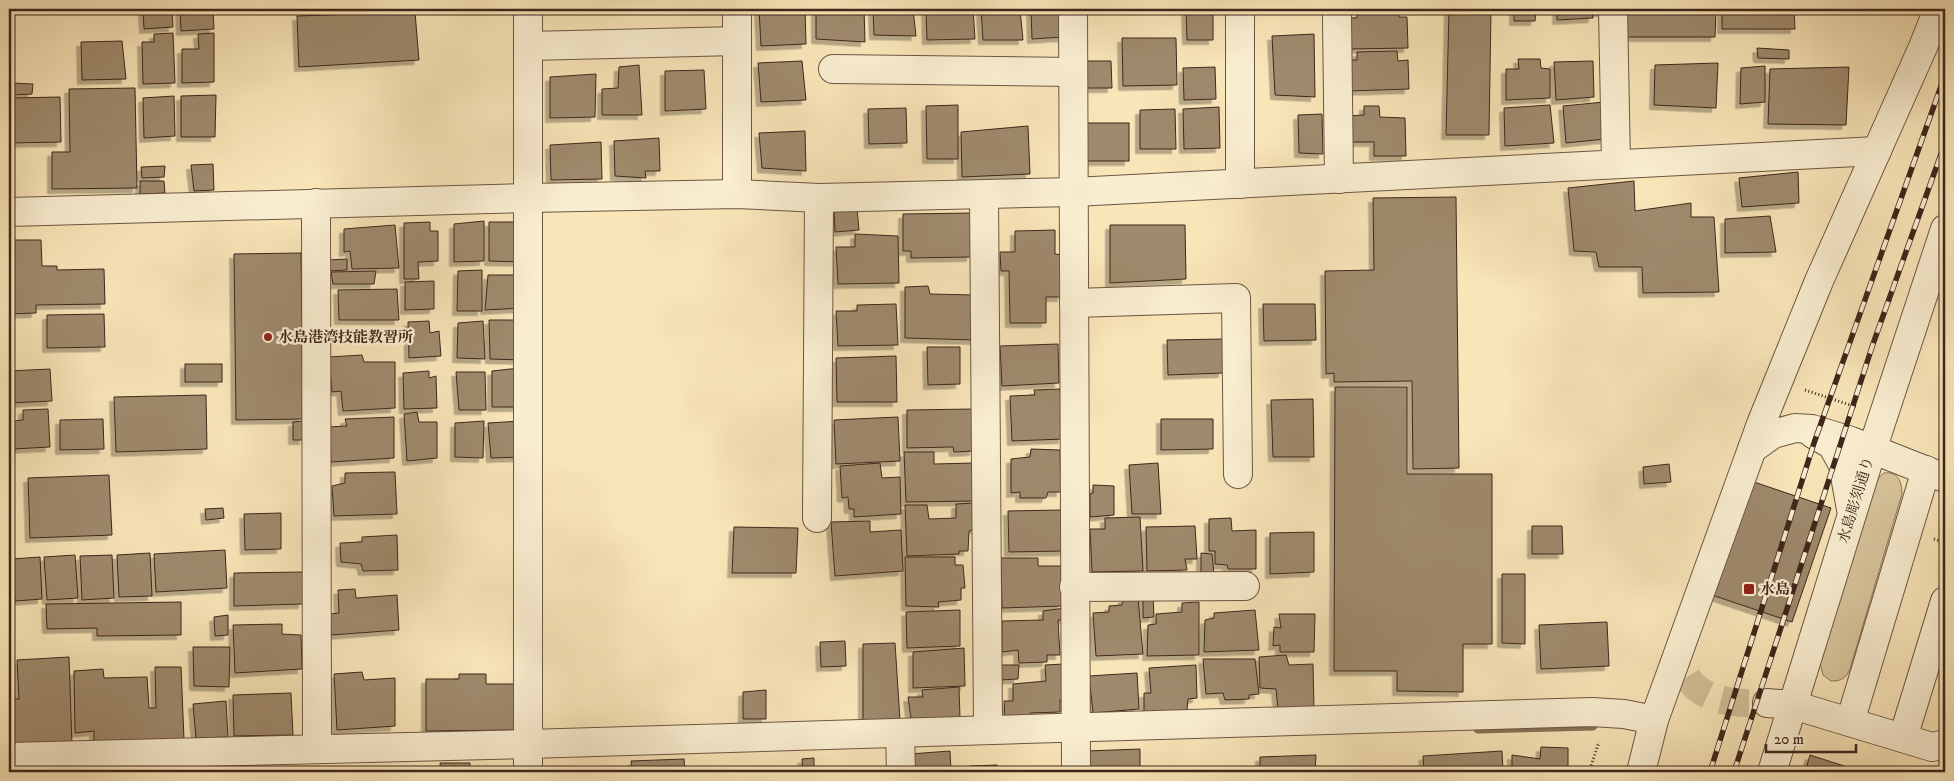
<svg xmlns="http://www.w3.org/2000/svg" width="1954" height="781" font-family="'IM FELL DW Pica','Noto Serif JP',serif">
<defs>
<filter id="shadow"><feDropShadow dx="-4.5" dy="4.5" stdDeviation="0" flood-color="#0004"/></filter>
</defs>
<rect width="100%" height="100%" fill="#f8e5b8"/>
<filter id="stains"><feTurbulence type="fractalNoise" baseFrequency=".004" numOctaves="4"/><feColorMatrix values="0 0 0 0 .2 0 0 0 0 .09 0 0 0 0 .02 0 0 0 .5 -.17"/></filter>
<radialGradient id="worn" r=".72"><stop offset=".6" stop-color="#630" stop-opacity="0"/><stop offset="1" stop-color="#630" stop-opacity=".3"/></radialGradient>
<path fill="#d8c59d" stroke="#8b765c" d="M1884 473C1898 471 1902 482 1902 494L1850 669C1846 678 1842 681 1831 681L1823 675 1820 663 1874 482Z"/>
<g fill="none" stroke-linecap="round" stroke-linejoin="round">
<g stroke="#887259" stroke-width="9">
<path d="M1478 729 1593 726"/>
<path d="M46 772 201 766"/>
</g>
</g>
<g fill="#9f8a6d" stroke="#3e271b" filter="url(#shadow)">
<path d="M143 9H172L173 27 144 29Z"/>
<path d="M180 9H213L214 29 181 31Z"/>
<path d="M759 9H805L806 44 761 46Z"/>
<path d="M816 9H864L865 42 816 39Z"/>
<path d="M873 9H913L916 36 874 35Z"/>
<path d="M926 9H973L975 39 927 40Z"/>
<path d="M981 9H1020L1023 40H983Z"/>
<path d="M1031 9H1063L1064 37 1032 39Z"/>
<path d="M1186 9H1213V40H1187Z"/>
<path d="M1449 9H1491L1489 135H1446Z"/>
<path d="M1514 9H1546V10L1536 9 1535 21H1514Z"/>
<path d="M1557 9H1602V12H1592L1593 18 1557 20Z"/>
<path d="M1625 9H1716L1715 37H1626Z"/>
<path d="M1722 9H1794L1795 29H1722Z"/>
<path d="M415 12 419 60 299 67 297 16Z"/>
<path d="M1357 13H1399V17H1407L1408 48 1350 49V18H1357Z"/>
<path d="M173 33 175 83 143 84 142 42H154V34Z"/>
<path d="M214 33V82L182 83V49H199L198 34Z"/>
<path d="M1314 34 1315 97 1275 95 1272 36Z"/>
<path d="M1122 38H1176L1177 85 1123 86Z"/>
<path d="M122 41 126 79 82 80 81 42Z"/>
<path d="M1757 48 1789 50V59L1758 58Z"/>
<path d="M1397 51 1398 61 1408 60 1409 89 1350 91 1349 60H1357V52Z"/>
<path d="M1518 59H1540L1541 68 1550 69V98L1506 100V69H1519Z"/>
<path d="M802 61 806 100 761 102 758 63Z"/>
<path d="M1087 61H1111L1112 88H1087Z"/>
<path d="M1593 61 1594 97 1556 100 1554 62Z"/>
<path d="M1718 63 1716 108 1654 105 1655 65Z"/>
<path d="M639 65 642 115H602V89L618 88 619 67Z"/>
<path d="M1765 66V102L1740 104 1741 68Z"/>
<path d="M1215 67 1216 99 1184 100 1183 68Z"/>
<path d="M1849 67 1846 125 1768 124 1770 69Z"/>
<path d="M704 70 706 109 665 111V71Z"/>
<path d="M596 74 595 117 550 118V77Z"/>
<path d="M10 83 33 84 32 94 11 95Z"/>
<path d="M135 88 137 188 52 189V152H70L69 89Z"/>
<path d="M216 95 215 137H181V96Z"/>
<path d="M174 96 175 136 144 138 143 98Z"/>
<path d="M60 97 61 142 11 143 10 98Z"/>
<path d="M1604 102 1605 139 1566 143 1563 106Z"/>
<path d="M958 105V159H927L926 106Z"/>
<path d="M1550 105 1554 143 1505 146 1504 108Z"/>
<path d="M1364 106H1379L1380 117 1405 118 1406 156H1374V142H1346V116L1364 115Z"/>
<path d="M1219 107 1220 148 1184 149 1183 109Z"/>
<path d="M906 108 907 143 869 144 868 109Z"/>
<path d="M1175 109 1176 149H1140V110Z"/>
<path d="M1322 114 1323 154 1299 153 1298 115Z"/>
<rect x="1085" y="123" width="44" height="38"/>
<path d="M1028 126 1030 174 962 177 961 132Z"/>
<path d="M805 131 806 171 762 168 759 133Z"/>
<path d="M659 138 660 171H645L646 178 615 176 614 141Z"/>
<path d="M601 142 602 179 551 180 550 145Z"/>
<path d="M213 164 214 190 194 191 191 165Z"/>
<path d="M165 166 164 177 142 178 141 167Z"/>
<path d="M1798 172 1799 203 1742 207 1739 178Z"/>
<path d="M140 181H164L165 193 140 194Z"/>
<path d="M1634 181 1635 211 1691 203V217H1714L1719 292 1643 293 1642 267H1599L1596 252 1574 251 1568 188Z"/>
<path d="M1456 197 1459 468 1413 469 1412 381 1334 382V373L1326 374 1325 271 1374 270 1373 198Z"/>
<path d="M857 208 859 230 835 232 834 209Z"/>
<path d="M972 213 971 257 911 258V251H903V214Z"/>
<path d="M1770 216 1776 252 1725 253V219Z"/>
<path d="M484 221V261L454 262V224Z"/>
<path d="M430 222V231H438V261L418 262 419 279H404V223Z"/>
<path d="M489 222H523V262L489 261Z"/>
<path d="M395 225 399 268 352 269 350 251 344 252V229Z"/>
<path d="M1110 225H1185L1186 279 1110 283Z"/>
<path d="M1055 230V254L1062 255V297H1046V323H1010L1009 271H1001L1000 252H1015V231Z"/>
<path d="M855 234 898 236 899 283 838 284 836 247H855Z"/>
<path d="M9 240H41L42 266H57V270L104 269 105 304 36 305V313L9 314Z"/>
<path d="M301 253 303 419 236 420 234 254Z"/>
<path d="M347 259V270L328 271V260Z"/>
<path d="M482 270V311H457L458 271Z"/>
<path d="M376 271 374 284H333L331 272Z"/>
<path d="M488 275H523L524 308 485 310Z"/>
<path d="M434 281V309L405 310V282Z"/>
<path d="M928 286 930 294 974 295 975 340 905 338V287Z"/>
<path d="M397 289 399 320H339L338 290Z"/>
<path d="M896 304 898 345 838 346 836 311H857V305Z"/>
<path d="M1263 304H1315L1316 340 1264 341Z"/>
<path d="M104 314 105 347 47 348V315Z"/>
<path d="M489 320H521L523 360 490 359Z"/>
<path d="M429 321 430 333 439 331 441 356 409 358 408 322Z"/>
<path d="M483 321 485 359 457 358 458 323Z"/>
<path d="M1223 339V373L1168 375 1167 340Z"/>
<path d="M1058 344 1059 383 1002 386 1000 346Z"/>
<path d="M927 347H960V384L928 385Z"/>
<path d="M362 355 364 362H395V408L343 411 341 391 332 392 329 357Z"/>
<path d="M896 356 897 402H837L836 358Z"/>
<rect x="185" y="364" width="37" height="18"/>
<path d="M520 368 521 407H492V371Z"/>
<path d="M50 369 52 401 9 403V371Z"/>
<path d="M429 371V378L436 376 437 408 404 409 403 373Z"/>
<path d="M456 372H485L486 410H459Z"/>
<path d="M1335 387H1407V474H1492V644H1463V692L1397 691V671H1334Z"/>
<path d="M1060 389 1063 439 1012 441 1010 396 1035 395 1034 390Z"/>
<path d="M206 395 207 449 116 452 114 397Z"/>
<path d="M1313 399 1314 457H1273L1271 400Z"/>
<path d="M48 409 50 447 13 449 12 421 23 420V410Z"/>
<path d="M973 409 974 451 954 452 953 447 907 448V410Z"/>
<path d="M417 412 419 422H437V458L407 461 404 414Z"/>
<path d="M394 417V458L331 462 328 427 347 426 345 419Z"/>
<path d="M898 417 900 461 836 464 834 420Z"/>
<path d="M103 419 104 449 60 450V420Z"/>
<path d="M1161 419H1213V449L1161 450Z"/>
<path d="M303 421 304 440H293V422Z"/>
<path d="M484 421 483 458 455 457V423Z"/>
<path d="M521 421 524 457 491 458 488 423Z"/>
<path d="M1031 449 1060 450 1061 492H1048L1046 498H1020V492L1011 493V459L1030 457Z"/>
<path d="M904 452H934V464L974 463 975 501 906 502Z"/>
<path d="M880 463 882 478 900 477 901 514 854 517V509H849L848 497 842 498 840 466Z"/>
<path d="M1158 463 1161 514H1132L1129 465Z"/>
<path d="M1669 464 1671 482 1644 484 1643 467Z"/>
<path d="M395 472 397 514 334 516 332 486 345 483V473Z"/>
<path d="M109 475 112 535 30 538 28 478Z"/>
<path d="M1748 480 1831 508 1792 622 1709 594Z"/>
<path d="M1093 485 1114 486V515L1090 517V494L1093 493Z"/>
<path d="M974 503 976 529 969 531 968 551H959V554L907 556 905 505H927L929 519 956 518V504Z"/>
<path d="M223 508 224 518 206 520 205 509Z"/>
<path d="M1061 510 1065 551 1009 552 1008 511Z"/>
<path d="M281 513V549L245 550 244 514Z"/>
<path d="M1140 517 1143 571 1092 572 1090 529H1105V518Z"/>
<path d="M1231 518 1232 531 1256 530V569H1228L1227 565 1215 564V551H1209V519Z"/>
<path d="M870 521V532L901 530 903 571 835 576 831 522Z"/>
<path d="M1195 526 1197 559H1185L1187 570 1147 571 1146 527Z"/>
<path d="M1532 526H1562L1563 554H1532Z"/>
<path d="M734 527 798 528 796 573H732Z"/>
<path d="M1314 532V572L1270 574V533Z"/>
<path d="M397 535 398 570 363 571 361 564 341 562 340 543 362 542V537Z"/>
<path d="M225 550 227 588 156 592 154 554Z"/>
<path d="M150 553 152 596 119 597 117 555Z"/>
<path d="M1201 553 1212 554 1214 575 1201 576Z"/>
<path d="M75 555 78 598 47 600 44 557Z"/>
<path d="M112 555 114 598 82 600 80 556Z"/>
<path d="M40 557 42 599 15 601 12 559Z"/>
<path d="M905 557H955V565H963L965 588H961V600L938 602 939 607 906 606Z"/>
<path d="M1001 558H1038V566H1061L1062 606 1002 608Z"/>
<path d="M303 572V604L234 606V573Z"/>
<path d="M1502 574H1525V644L1502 643Z"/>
<path d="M355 589 356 598 397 595 399 630 331 635 330 614 339 613 338 590Z"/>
<path d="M1153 595 1154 617 1143 618V596Z"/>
<path d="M1123 598H1138L1143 654 1096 656 1093 613 1109 612V606L1122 605Z"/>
<path d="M181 602V635L97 636V628L47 629 46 604Z"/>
<path d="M1199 602V655L1147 656 1148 625 1156 624V614L1182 612V603Z"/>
<path d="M1065 608 1064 620H1058L1060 655H1047V662L1019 663 1018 650 1002 652V621L1043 620V611Z"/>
<path d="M960 610V646L907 648 906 612Z"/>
<path d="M1255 610 1259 650 1204 652 1205 620 1214 618V613Z"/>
<path d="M1279 614H1315L1314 652H1280V645L1273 646 1274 627 1281 628Z"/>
<path d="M228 615V635L215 636 214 617Z"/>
<path d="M1607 622 1609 666 1541 669 1539 625Z"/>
<path d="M282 624V634L301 635 302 669 235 673 233 625Z"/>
<path d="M845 641 846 666 821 667 820 642Z"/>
<path d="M895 643 900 720H863V644Z"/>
<path d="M193 647H230L229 687 194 686Z"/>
<path d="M964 648 965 686 913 688V652Z"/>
<path d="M1286 655 1289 665 1313 664 1314 709H1278L1276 689 1260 688 1259 657Z"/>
<path d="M69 657 72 745H14L12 699H19L17 660Z"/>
<path d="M1203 659H1255L1259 694 1249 695V699L1225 700 1223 693 1206 694Z"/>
<path d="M1064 664 1065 699 1060 700V712L1030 713V719L1005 720 1004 701H1013V684L1046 681 1045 665Z"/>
<path d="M999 665H1019L1018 679 1000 680Z"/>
<path d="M1196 665 1197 698 1188 699 1187 711 1144 713V693H1151L1149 668Z"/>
<path d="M155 667H181L184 739 94 742V731L75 733 74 671 103 669 104 678 147 677 149 708H156Z"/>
<path d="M362 672 364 680 395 678V726L337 730 334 674Z"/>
<path d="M1137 673 1139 709 1093 713 1089 676Z"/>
<path d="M459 674H486V684H520V730L426 731V679H459Z"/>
<path d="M959 687 960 718 911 719 908 697H923L922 690Z"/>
<path d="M766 690V719H743V692Z"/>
<path d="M291 693 293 735 234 736 233 695Z"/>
<path d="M226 701 228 737 196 738 193 704Z"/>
<path d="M1541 747 1568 748V772H1512V755L1540 759Z"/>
<path d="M1140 749V772H1088L1087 751Z"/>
<path d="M950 751 951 772H904L910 754Z"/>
<path d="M1502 751 1503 772H1424L1423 756Z"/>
<path d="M1316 755 1315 772H1260V757Z"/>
<path d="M1810 755 1863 772H1805Z"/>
<path d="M814 758V772H803L802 759Z"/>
<path d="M684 759 685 772H632L631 761Z"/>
<path d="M440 763H470L469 772H441Z"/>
<path d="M997 765 998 772H967H969L970 766Z"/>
<path d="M1063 768V772H1012L1013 769Z"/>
<path d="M719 769V772H689V770Z"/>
</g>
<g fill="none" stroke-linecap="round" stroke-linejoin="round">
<path stroke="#d3bf99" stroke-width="28" stroke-dasharray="28 14" stroke-linecap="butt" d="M1687 677C1703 703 1740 704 1767 703"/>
<defs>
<g id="minor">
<path d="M1073 9 1076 772"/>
<path d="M1613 9 1616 164"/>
<path d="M1337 17 1339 179"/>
<path d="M529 46 737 41"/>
<path d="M833 69 1073 72"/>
<path d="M1240 184V9"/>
<path d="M737 194V9"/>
<path d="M984 195 988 729"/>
<path d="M316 203 317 749"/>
<path d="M9 212 529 198 737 194 819 198 1074 192 1877 151"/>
<path d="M1074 303 1236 298 1238 474"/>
<path d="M1813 434 1832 445 1843 465 1851 509"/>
<path d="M1752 449 1773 434 1795 428 1812 429 1851 441 1945 478"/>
<path d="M817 518 819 198"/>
<path d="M1074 587 1245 586"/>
<path d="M1767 703 1793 705 1932 747 1945 744"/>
<path d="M1850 722 1926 470"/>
<path d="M900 733 901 772"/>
<path d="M1903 738 1945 601"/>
<path d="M9 757 528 744 1592 712 1624 714 1654 720"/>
<path d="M528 772V9"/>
<path d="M1641 772 1654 720 1761 424 1819 281 1923 47 1938 9"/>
<path d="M1772 772 1872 450 1945 229"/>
</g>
</defs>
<use href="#minor" stroke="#6c5642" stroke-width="30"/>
<g stroke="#3e271b" stroke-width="3" stroke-dasharray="1 2.5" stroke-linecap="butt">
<path d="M1805 390 1856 407"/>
<path d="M1934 539 1945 543"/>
<path d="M1589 772 1599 742"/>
</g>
<use href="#minor" stroke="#faeed1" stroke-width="28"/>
<defs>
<g id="rail">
<path d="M1710 772 1814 443 1945 75"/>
<path d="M1734 772 1873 344 1945 143"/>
</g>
</defs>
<use href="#rail" stroke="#3e271b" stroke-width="5.5"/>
<use href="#rail" stroke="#faeed1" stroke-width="4" stroke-dasharray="11" stroke-linecap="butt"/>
</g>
<g fill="#8f2418" stroke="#faeed1" stroke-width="2">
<circle cx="268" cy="337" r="5"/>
<rect x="1743" y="583" width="12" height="12" rx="2.5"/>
</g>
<g text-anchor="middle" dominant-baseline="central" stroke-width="4.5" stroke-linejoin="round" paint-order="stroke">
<g font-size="15" font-weight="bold" fill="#3e271b" stroke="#faeed1" text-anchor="start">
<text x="278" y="337">水島港湾技能教習所</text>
<text x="1760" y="589">水島</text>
</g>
<g font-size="15" fill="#3e271b" stroke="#faeed1">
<text transform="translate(1856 500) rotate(-73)">水島彫刻通り</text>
</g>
</g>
<rect width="1954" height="781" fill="none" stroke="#f8e5b8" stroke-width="30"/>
<rect x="10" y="10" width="1934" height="761" fill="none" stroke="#3e271b" stroke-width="2.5"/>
<rect x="15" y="15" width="1924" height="751" fill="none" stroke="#3e271b"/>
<path d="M1766 744v8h90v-8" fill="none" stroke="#3e271b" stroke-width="2.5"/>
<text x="1774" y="744" font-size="15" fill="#3e271b" stroke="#faeed1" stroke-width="4" paint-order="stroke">20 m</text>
<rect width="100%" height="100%" filter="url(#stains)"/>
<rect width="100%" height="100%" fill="url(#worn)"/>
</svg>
